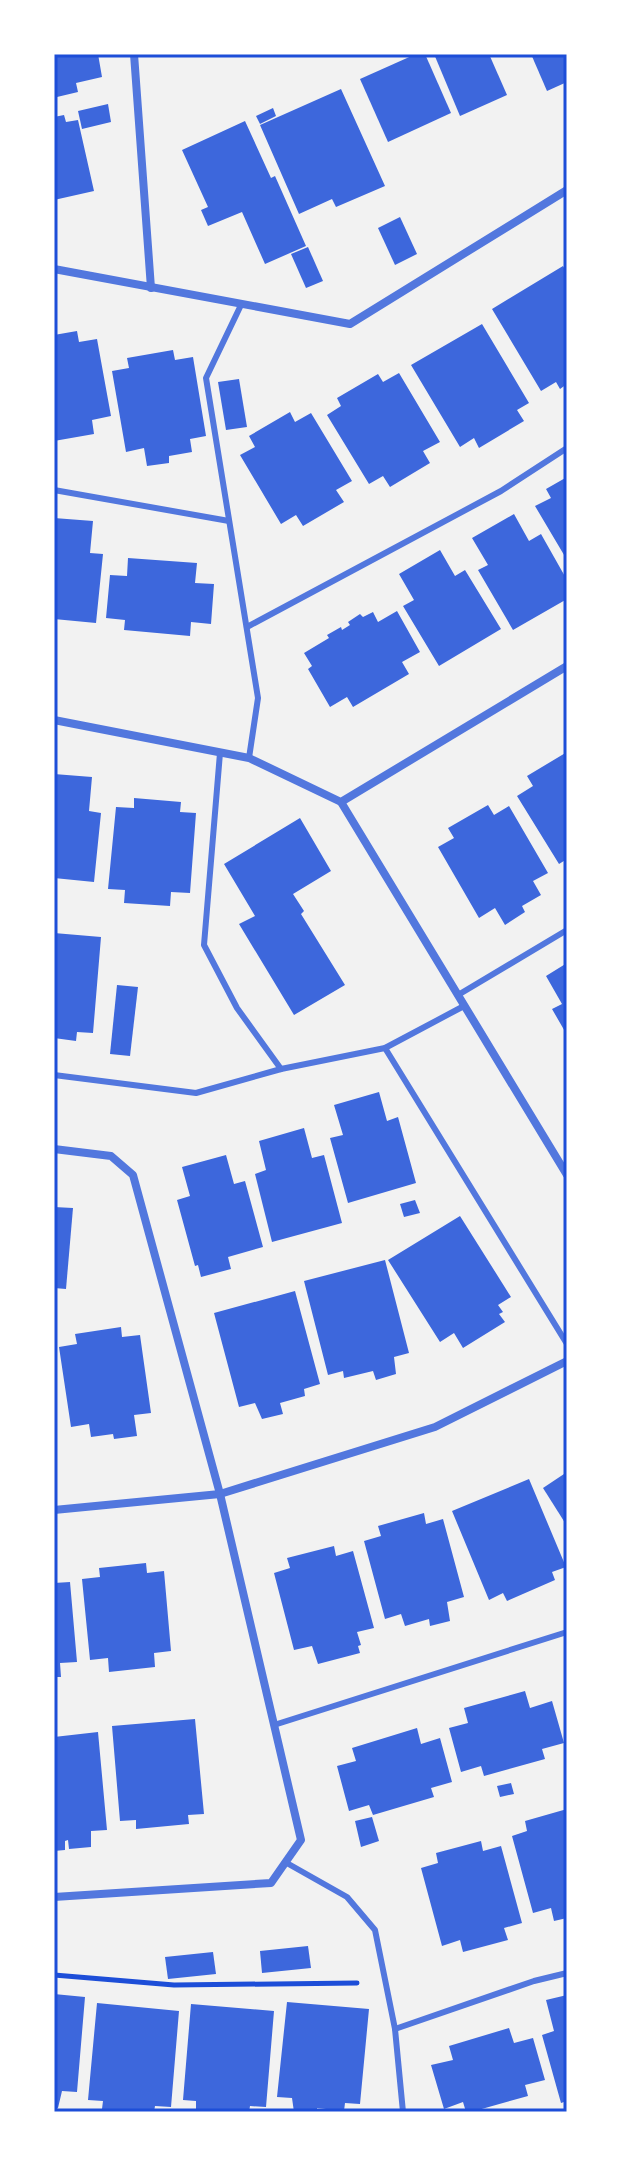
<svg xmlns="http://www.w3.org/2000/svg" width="621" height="2166" font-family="'Work Sans',sans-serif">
<rect width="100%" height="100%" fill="#f2f2f2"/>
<g fill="#3d67dc">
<path d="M54 54H98L102 77 76 83 78 92 57 97 54 81Z"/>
<path d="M416 54H425L451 113 388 142 360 79Z"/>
<path d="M434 54H489L507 95 460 116Z"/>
<path d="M531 54H567V82L547 91Z"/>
<path d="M341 89 385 186 336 207 332 199 299 214 260 125Z"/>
<path d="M108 104 111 122 82 129 78 111Z"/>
<path d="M273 108 276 116 260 124 256 116Z"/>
<path d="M64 115 66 122 78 120 94 191 54 200V117Z"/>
<path d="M245 121 271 178 275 176 306 246 265 264 242 212 208 226 201 210 208 207 182 150Z"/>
<path d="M400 217 417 254 395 265 378 228Z"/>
<path d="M308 247 323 281 306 288 291 254Z"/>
<path d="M563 266 567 273V384L560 389 556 382 541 391 492 309Z"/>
<path d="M482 324 529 403 517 410 524 421 479 448 474 438 460 447 411 365Z"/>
<path d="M77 331 79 342 97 339 111 416 92 420 94 434 54 441V335Z"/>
<path d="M173 350 175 360 193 357 206 436 190 439 192 452 169 456V463L147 466 144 448 126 452 112 371 129 368 127 358Z"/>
<path d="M399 373 440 442 423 451 430 463 390 487 383 476 369 484 327 415 341 406 337 398 378 374 383 382Z"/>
<path d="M239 379 247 427 226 430 218 382Z"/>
<path d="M290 412 295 422 311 413 352 481 336 490 344 502 303 526 296 515 281 524 240 455 255 447 249 436Z"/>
<path d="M567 477V560L535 506 551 498 546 489Z"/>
<path d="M514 514 529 541 541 534 567 580V599L513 630 478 570 488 565 472 538Z"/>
<path d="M54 518 93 521 90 553 103 554 96 623 54 619Z"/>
<path d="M440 550 455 576 465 570 501 629 439 666 403 606 414 600 399 574Z"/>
<path d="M128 558 197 563 195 583 214 584 211 624 191 622 190 636 124 630 125 620 106 618 110 575 127 576Z"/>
<path d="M397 611 420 652 402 662 409 674 353 707 347 697 330 707 308 669 312 666 304 653 329 638 327 635 341 627 342 630 350 625 348 622 360 614 363 617 373 612 378 622Z"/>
<path d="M567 752V859L559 864 517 796 533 786 527 776Z"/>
<path d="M54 774 92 777 89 811 101 813 94 882 54 878Z"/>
<path d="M134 798 181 802 180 812 196 813 190 893 171 892 170 906 124 903 125 890 108 889 116 807 134 808Z"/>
<path d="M488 805 494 815 509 806 548 873 533 881 541 895 522 906 525 912 505 925 495 908 479 918 438 847 454 838 448 828Z"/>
<path d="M300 818 331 871 293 894 304 911 301 914 345 985 294 1015 239 924 255 916 224 864Z"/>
<path d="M54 933 101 937 93 1033 77 1032 76 1041 54 1038Z"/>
<path d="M567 963V1035L552 1009 562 1004 546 976Z"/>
<path d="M117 985 138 987 130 1056 110 1054Z"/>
<path d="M379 1092 387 1121 398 1117 416 1183 348 1203 330 1138 343 1135 334 1105Z"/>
<path d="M304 1128 312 1158 324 1155 342 1223 272 1242 255 1174 266 1170 259 1141Z"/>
<path d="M226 1155 234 1184 245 1181 263 1247 228 1257 231 1269 201 1277 198 1265 195 1266 177 1200 190 1196 182 1167Z"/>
<path d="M415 1200 420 1213 404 1217 400 1204Z"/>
<path d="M54 1207 73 1208 66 1289 54 1288Z"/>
<path d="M460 1216 511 1297 498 1305 503 1312 499 1314 505 1322 463 1348 454 1333 440 1342 388 1260Z"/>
<path d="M385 1260 409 1353 394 1357 396 1374 376 1380 373 1371 344 1378 343 1371 328 1375 304 1281Z"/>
<path d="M295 1291 320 1384 304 1389 305 1396 280 1403 283 1414 262 1419 255 1403 239 1407 214 1313Z"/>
<path d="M121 1327 122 1337 140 1335 151 1413 134 1415 137 1436 114 1439 113 1434 91 1437 89 1424 71 1427 59 1347 77 1344 75 1334Z"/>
<path d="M567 1472V1526L543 1488Z"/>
<path d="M529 1479 566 1567 552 1572 555 1580 507 1601 503 1593 489 1600 452 1511Z"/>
<path d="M424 1513 426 1524 443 1519 464 1597 447 1602 450 1621 430 1626 429 1619 405 1626 401 1614 385 1619 364 1541 381 1536 378 1526Z"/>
<path d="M334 1546 336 1556 353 1551 374 1628 357 1632 361 1645 358 1646 360 1653 318 1664 312 1646 294 1650 274 1573 290 1568 287 1558Z"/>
<path d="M146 1563 147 1573 164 1571 171 1651 154 1653 155 1667 109 1672 108 1658 90 1660 82 1579 100 1577 99 1568Z"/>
<path d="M70 1582 77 1662 60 1663 61 1677H54V1583Z"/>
<path d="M525 1691 530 1708 552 1701 564 1743 542 1749 545 1759 484 1776 481 1766 461 1772 449 1728 468 1723 464 1708Z"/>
<path d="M195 1719 204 1814 188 1815 189 1824 136 1829V1820L120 1821 112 1726Z"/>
<path d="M417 1728 421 1744 440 1738 452 1782 431 1788 434 1797 373 1815 369 1805 349 1811 337 1766 356 1761 352 1748Z"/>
<path d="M98 1732 107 1830 91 1831V1847L69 1849 68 1840 65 1841V1850L54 1851V1737Z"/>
<path d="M511 1783 514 1794 500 1797 497 1786Z"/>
<path d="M567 1809V1918L554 1921 551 1908 533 1913 512 1836 527 1831 525 1821Z"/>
<path d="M372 1817 379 1841 361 1847 355 1821Z"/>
<path d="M481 1841 483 1851 501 1846 522 1923 504 1928 508 1940 463 1952 460 1940 442 1946 421 1868 438 1863 436 1853Z"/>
<path d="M308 1946 311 1968 262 1973 260 1951Z"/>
<path d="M213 1952 216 1974 168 1979 165 1957Z"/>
<path d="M54 1994 85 1997 77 2092 62 2091 58 2108 54 2107Z"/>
<path d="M567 1995V2101L561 2103 542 2035 554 2031 546 2000Z"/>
<path d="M287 2002 369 2009 360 2104 345 2103 344 2111 317 2108V2112H294L292 2098 277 2097Z"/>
<path d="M97 2003 179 2011 171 2107 155 2106 154 2112H105V2109H102L103 2101 88 2100Z"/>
<path d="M191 2004 274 2011 266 2107 250 2106 249 2112H201V2110L196 2109V2101L183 2100Z"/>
<path d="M509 2028 514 2043 533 2038 545 2080 525 2085 528 2096 471 2112H466L463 2102 444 2109 431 2065 453 2060 449 2046Z"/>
</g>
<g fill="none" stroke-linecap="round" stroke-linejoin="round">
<path stroke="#1d4ed8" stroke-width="5" d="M54 1975 174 1985 357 1983"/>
<g stroke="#5277de" stroke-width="6">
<path d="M241 305 206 378 258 698 249 758"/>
<path d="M54 490 229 521"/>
<path d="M247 627 501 491 567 448"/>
<path d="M220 753 204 945 237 1008 281 1069"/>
<path d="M458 995 567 930"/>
<path d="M385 1048 567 1344"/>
<path d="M54 1075 196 1093 281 1069 385 1048 464 1006"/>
<path d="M274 1725 567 1632"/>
<path d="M285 1862 347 1897 375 1930 395 2029 403 2112"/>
<path d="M395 2029 534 1981 567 1973"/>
</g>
<g stroke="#5277de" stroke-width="8">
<path d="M134 54 151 288"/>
<path d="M54 269 350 324 567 190"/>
<path d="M54 720 249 758 341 802 567 666"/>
<path d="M341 802 567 1175"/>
<path d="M54 1149 111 1156 133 1175 220 1494 301 1840 271 1883 54 1897"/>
<path d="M54 1510 220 1494 435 1427 567 1361"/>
</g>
</g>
<rect width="621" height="2166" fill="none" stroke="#ffffff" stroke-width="112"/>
<rect x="56" y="56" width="509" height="2054" fill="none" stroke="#1d4ed8" stroke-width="3"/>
</svg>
